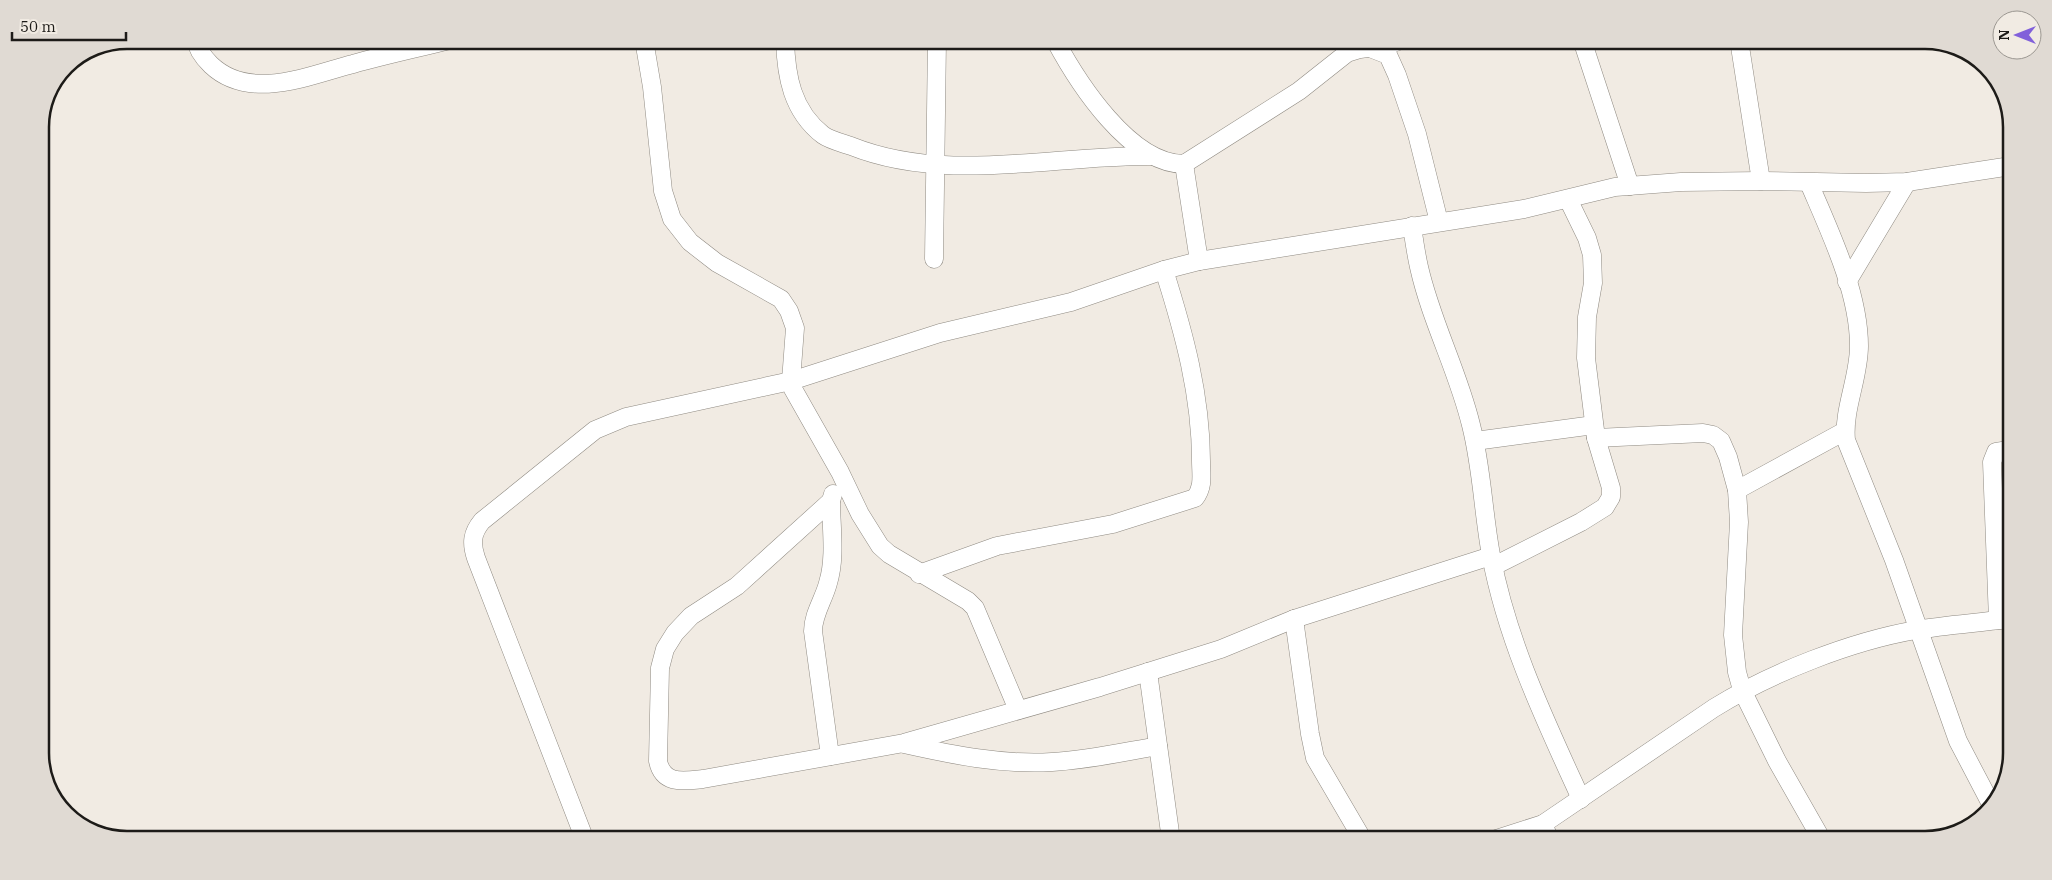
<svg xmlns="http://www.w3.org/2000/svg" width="2052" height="880" font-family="'IBM Plex Serif',serif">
<rect width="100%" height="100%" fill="#f1ebe3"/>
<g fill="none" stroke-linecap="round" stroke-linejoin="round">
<defs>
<g id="minor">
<path d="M196 40C197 50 204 58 211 65 250 102 310 75 353 64 385 55 418 48 450 40"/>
<path d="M644 40 652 87 663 191 672 219 690 242 717 263 781 299 789 311 795 328 791 381 793 389 840 472 860 514 880 546 889 554 968 601 975 608 1018 710"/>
<path d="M785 40C786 76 792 111 823 135 830 140 842 143 851 146 946 184 1053 155 1151 156"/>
<path d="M1055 40C1078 83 1130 164 1184 164L1299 91 1347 53 1360 49 1388 45 1401 40"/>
<path d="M1582 40 1630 186"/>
<path d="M1739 40 1761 181"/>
<path d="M1370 48 1388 55 1397 75 1417 134 1439 222"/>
<path d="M1184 164 1199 261"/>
<path d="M1809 183C1830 232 1859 292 1859 346 1859 378 1843 409 1846 440L1894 560 1958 741 1991 804"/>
<path d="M1412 226C1414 240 1416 254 1419 267 1431 321 1458 371 1471 425 1482 468 1483 512 1491 555 1507 641 1545 720 1581 799"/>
<path d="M934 259 937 40"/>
<path d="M1847 282 1907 182"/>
<path d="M1596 438 1703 433 1713 435 1721 441 1728 457 1737 490 1739 522 1733 635 1737 672 1742 690 1777 761 1822 840"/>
<path d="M1475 441 1594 425"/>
<path d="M1737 490 1845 431"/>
<path d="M831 501 737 586 691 616 675 633 665 649 660 668 658 761C663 785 683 781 703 779L904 743 1100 687 1221 649 1294 619 1491 556"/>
<path d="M1494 566 1581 522 1605 507 1611 497V488L1596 438 1586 358 1587 317 1593 283 1592 255 1587 238 1568 199"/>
<path d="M919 574 997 546 1113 524 1195 498C1204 487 1201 474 1201 461 1201 395 1184 333 1164 270"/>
<path d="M1294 619 1310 734 1315 758 1363 840"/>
<path d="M1998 620 1992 462 1996 452 2009 450"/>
<path d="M1148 672 1171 840"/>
<path d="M904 744C953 755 1002 765 1052 762 1088 760 1123 752 1158 746"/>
<path d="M830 756 813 631C813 614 824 599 828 583 836 557 831 527 831 501L833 494"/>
<path d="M1543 824 1550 840"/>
<path d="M585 840 476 558C471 543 472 533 482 521L595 430 626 417 791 381 940 333 1071 302 1164 270 1199 261 1524 209 1615 187 1681 182 1761 181 1866 183 1907 182 2011 166"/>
<path d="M1493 840 1543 824 1714 708C1770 673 1852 641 1916 630 1946 625 1977 623 2007 619"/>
</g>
</defs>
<use href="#minor" stroke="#8f8a82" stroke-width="19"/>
<use href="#minor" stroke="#fff" stroke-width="18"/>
</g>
<path d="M0 0H2052V880H0ZM127 49H1925A78 78 0 0 1 2003 127V753A78 78 0 0 1 1925 831H127A78 78 0 0 1 49 753V127A78 78 0 0 1 127 49Z" fill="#e0dad3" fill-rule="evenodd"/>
<path fill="none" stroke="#1d1b18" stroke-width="2.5" d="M127 49H1925A78 78 0 0 1 2003 127V753A78 78 0 0 1 1925 831H127A78 78 0 0 1 49 753V127A78 78 0 0 1 127 49Z"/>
<g transform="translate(2017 35) rotate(270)"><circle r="24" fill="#f1ebe3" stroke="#9c9892"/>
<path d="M0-4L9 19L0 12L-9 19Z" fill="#8160da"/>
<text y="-8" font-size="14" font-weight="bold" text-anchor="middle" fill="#1d1b18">N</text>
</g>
<path d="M12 32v8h114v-8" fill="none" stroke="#1d1b18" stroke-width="2.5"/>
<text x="20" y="32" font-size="15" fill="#1d1b18" stroke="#f1ebe3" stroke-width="4" paint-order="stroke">50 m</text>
</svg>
